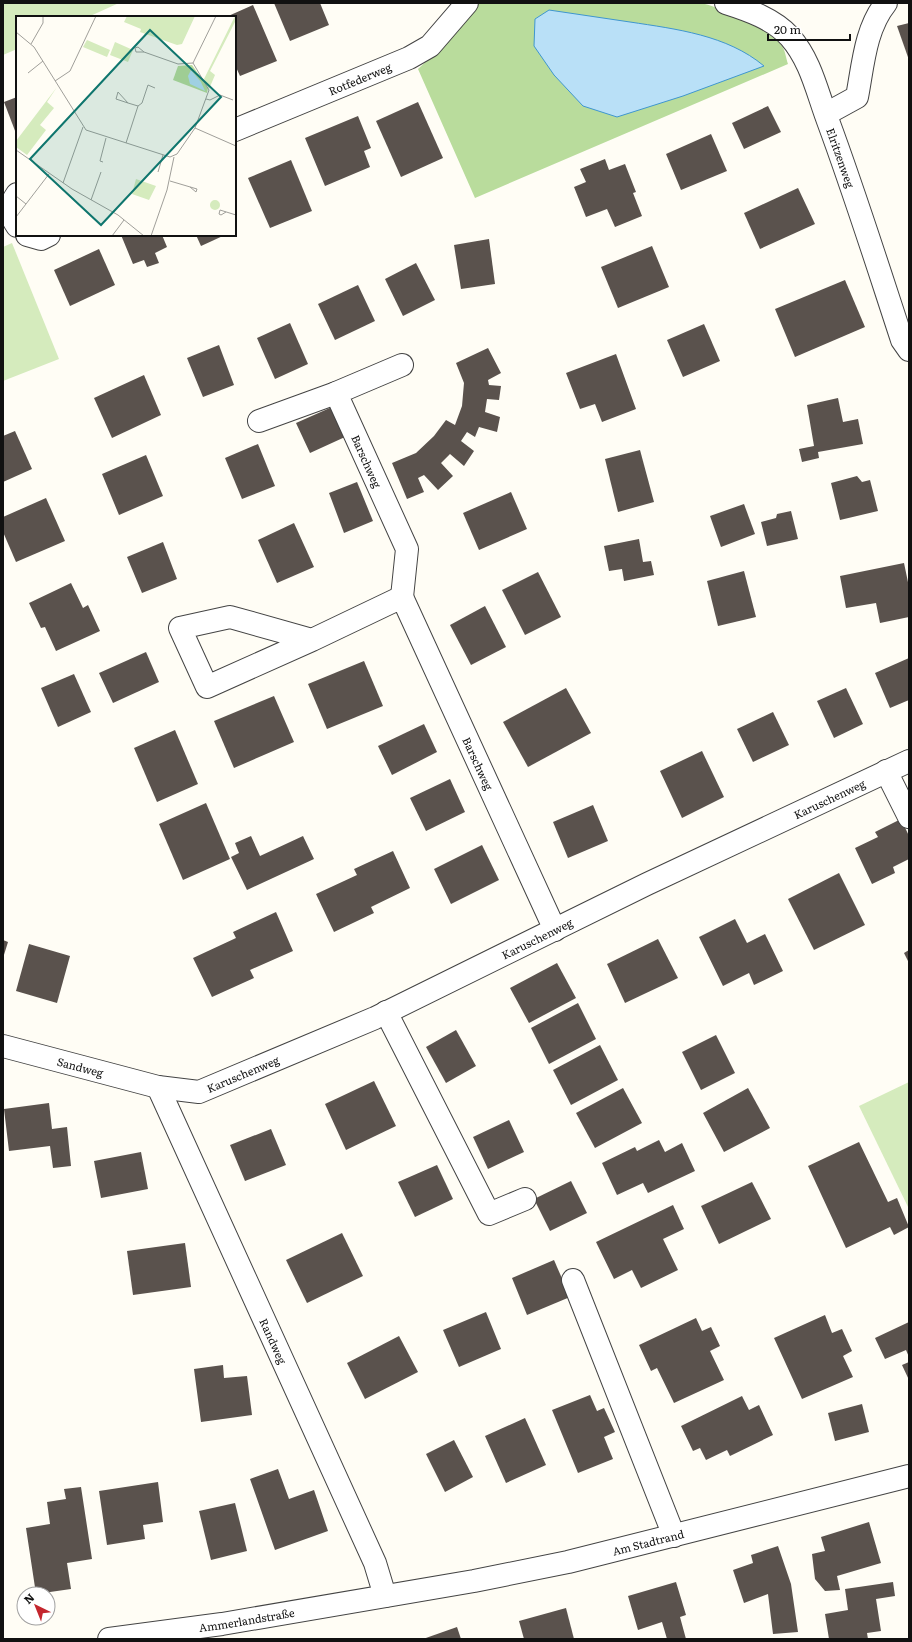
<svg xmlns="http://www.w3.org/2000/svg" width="912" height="1642" font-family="Literata,serif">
<rect width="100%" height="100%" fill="#fffdf5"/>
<g fill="#d5ebbd">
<path d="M3 3H119L88 17H17V49L3 55Z"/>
<path d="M12 243 59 359 3 381V247Z"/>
<path d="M909 1082V1209L859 1106Z"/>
</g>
<path fill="#b9dc9c" d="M476 3H701C725 9 767 25 782 46 785 50 786 58 788 64L475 198 418 69 435 53Z"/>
<path fill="#b9e0f7" stroke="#3f96cf" d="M549 10C576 14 603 18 630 22 676 29 727 35 764 66L683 96 617 117 583 106 554 75 534 46 535 19Z"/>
<g fill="#5a524d">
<path d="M274 3H320L329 25 290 41Z"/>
<path d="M253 5 277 61 240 76 235 65V17H226Z"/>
<path d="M909 23V60L897 26Z"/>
<path d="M17 97V136L4 102Z"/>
<path d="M418 102 443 158 401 177 376 121Z"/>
<path d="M768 106 781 132 744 149 732 123Z"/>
<path d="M358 116 371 148 364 151 370 167 325 186 305 138Z"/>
<path d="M711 134 727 171 681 190 666 154Z"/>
<path d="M605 159 609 170 625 164 636 192 633 193 642 216 615 227 607 209 586 217 574 187 586 182 580 169Z"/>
<path d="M291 160 312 211 270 228 248 178Z"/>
<path d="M798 188 815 224 760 249 744 213Z"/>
<path d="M121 235H162L167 247 155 253 159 263 147 267 144 260 133 264Z"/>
<path d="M196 235H225L201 246Z"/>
<path d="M489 239 495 284 461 289 454 245Z"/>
<path d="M652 246 669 287 618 308 601 267Z"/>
<path d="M99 249 115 285 70 306 54 270Z"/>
<path d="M416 263 435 300 403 316 385 279Z"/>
<path d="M845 280 865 327 795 357 775 309Z"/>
<path d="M358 285 375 321 335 340 318 304Z"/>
<path d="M290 323 308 364 275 379 257 338Z"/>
<path d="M704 324 720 361 683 377 667 340Z"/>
<path d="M219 345 234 385 203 397 187 358Z"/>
<path d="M488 348 501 373 488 380 489 385 501 386 499 400 487 399 485 412 500 417 497 432 479 427 475 437 467 432 461 441 474 451 464 466 450 454 441 463 453 476 438 490 424 475 418 478 424 492 407 499 392 463 416 453 434 436 446 420 455 425 462 406 464 383 456 363Z"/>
<path d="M616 354 636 409 602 422 595 404 580 409 566 373Z"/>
<path d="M144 375 161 415 112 438 94 398Z"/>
<path d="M838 398 843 422 858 419 863 444 818 452 819 458 802 462 799 449 814 446 807 405Z"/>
<path d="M332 407 345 437 310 453 296 423Z"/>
<path d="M15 431 32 469 3 482V436Z"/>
<path d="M258 444 275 486 242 499 225 458Z"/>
<path d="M640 450 654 502 618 512 605 459Z"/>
<path d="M146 455 163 496 119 515 102 474Z"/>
<path d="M857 476 862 482 870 480 878 511 840 520 831 483Z"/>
<path d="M357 482 373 521 344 533 329 493Z"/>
<path d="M511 492 527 529 479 550 463 513Z"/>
<path d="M46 498 65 541 16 562 3 532V517Z"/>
<path d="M744 504 755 534 721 547 710 516Z"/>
<path d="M791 511 798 539 767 546 761 522 776 518 777 514Z"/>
<path d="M294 523 314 567 277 583 258 540Z"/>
<path d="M639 539 643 562 651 561 654 575 624 581 622 569 609 571 604 546Z"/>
<path d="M163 542 177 579 142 593 127 557Z"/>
<path d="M904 563 909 587V617L880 623 876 603 846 608 840 576Z"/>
<path d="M744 571 756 617 718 626 707 581Z"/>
<path d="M538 572 561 617 525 635 502 590Z"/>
<path d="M71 583 83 608 88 605 100 631 56 651 45 627 41 628 29 603Z"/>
<path d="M485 606 506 647 471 665 450 625Z"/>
<path d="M146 652 159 682 113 703 99 673Z"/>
<path d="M909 658V700L890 708 875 673Z"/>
<path d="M364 661 383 706 327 729 308 684Z"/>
<path d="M74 674 91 712 58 727 41 688Z"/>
<path d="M566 688 591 733 528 767 503 722Z"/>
<path d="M846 688 863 724 834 738 817 701Z"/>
<path d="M274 696 294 742 234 768 214 721Z"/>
<path d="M773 712 789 745 753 762 737 729Z"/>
<path d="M424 724 437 752 392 775 378 746Z"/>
<path d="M175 730 198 784 157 802 134 748Z"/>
<path d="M702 751 724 797 682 818 660 771Z"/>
<path d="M450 779 465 812 426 831 410 798Z"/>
<path d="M206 803 230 859 183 880 159 824Z"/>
<path d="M593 805 608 841 568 858 553 822Z"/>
<path d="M901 819 909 836V859L893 867 895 873 872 884 855 848 878 837 875 832Z"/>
<path d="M251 836 260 856 303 836 314 859 247 890 231 857 239 853 235 843Z"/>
<path d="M482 845 499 880 451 904 434 869Z"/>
<path d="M393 851 410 888 371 907 374 913 334 932 316 894 357 875 354 869Z"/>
<path d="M839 873 865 925 814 950 788 899Z"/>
<path d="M276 912 293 951 250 970 254 978 212 997 193 958 236 938 233 932Z"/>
<path d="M735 919 747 943 765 934 783 971 754 985 749 973 723 986 699 937Z"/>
<path d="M658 939 678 978 625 1003 607 964Z"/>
<path d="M3 940 8 942 3 958Z"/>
<path d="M29 944 70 956 57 1003 16 991Z"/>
<path d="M909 950V963L904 953Z"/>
<path d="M557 963 576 998 529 1023 510 988Z"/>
<path d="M578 1003 596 1039 549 1064 531 1028Z"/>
<path d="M456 1030 476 1066 446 1083 426 1047Z"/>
<path d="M716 1035 735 1073 701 1090 682 1052Z"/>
<path d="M600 1045 618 1080 571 1105 553 1070Z"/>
<path d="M374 1081 396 1126 346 1150 325 1104Z"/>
<path d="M623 1088 642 1123 595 1148 576 1113Z"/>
<path d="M748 1088 770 1128 724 1152 703 1113Z"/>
<path d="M49 1103 52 1129 67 1127 71 1166 53 1168 50 1146 9 1151 4 1109Z"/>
<path d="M509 1120 524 1152 488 1169 473 1137Z"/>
<path d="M271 1129 286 1165 245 1181 230 1145Z"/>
<path d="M659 1140 665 1152 682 1143 695 1171 648 1193 643 1183 617 1195 602 1163 635 1147 637 1151Z"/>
<path d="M859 1142 888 1202 897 1198 909 1227 894 1235 890 1227 846 1248 808 1166Z"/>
<path d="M141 1152 148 1189 101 1198 94 1161Z"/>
<path d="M437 1165 453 1199 415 1217 398 1182Z"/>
<path d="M571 1181 587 1213 550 1231 534 1199Z"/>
<path d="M752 1182 771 1219 719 1244 701 1206Z"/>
<path d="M673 1205 684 1229 663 1239 678 1270 641 1288 632 1270 614 1279 596 1242Z"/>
<path d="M342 1233 363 1276 307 1303 286 1260Z"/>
<path d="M185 1243 191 1287 133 1295 127 1251Z"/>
<path d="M554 1260 570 1297 527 1315 512 1278Z"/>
<path d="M486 1312 501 1349 459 1367 443 1330Z"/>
<path d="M825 1315 832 1333 842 1329 852 1351 843 1356 853 1377 802 1399 774 1338Z"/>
<path d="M696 1318 702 1331 711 1327 720 1346 710 1351 724 1380 674 1403 657 1368 651 1371 639 1345Z"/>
<path d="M909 1322V1357L906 1350 885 1359 875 1338Z"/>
<path d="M399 1336 418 1372 365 1399 347 1363Z"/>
<path d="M909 1362V1380L902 1365Z"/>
<path d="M223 1365 224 1378 247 1376 252 1415 201 1422 194 1369Z"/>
<path d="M590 1395 597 1411 604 1408 615 1432 604 1437 613 1459 578 1473 552 1410Z"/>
<path d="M742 1396 749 1410 759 1405 773 1435 730 1456 727 1450 706 1460 700 1448 693 1451 681 1426Z"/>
<path d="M862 1404 869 1432 835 1441 828 1413Z"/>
<path d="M525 1418 546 1465 506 1483 485 1436Z"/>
<path d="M454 1440 473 1477 445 1492 426 1454Z"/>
<path d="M278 1469 289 1499 314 1490 328 1531 275 1550 250 1479Z"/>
<path d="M158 1482 163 1522 143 1525 145 1539 107 1545 99 1491Z"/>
<path d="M81 1487 92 1559 67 1563 71 1589 36 1594 26 1528 50 1524 47 1502 66 1499 64 1489Z"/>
<path d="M235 1503 247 1551 211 1560 199 1511Z"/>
<path d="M869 1522 881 1563 837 1576 840 1590 825 1591 815 1579 812 1554 825 1551 821 1537Z"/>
<path d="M778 1546 791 1584 798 1632 773 1634 768 1594 744 1603 733 1570 753 1563 751 1555Z"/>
<path d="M676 1582 686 1615 680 1617 686 1639H667L662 1622 638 1630 628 1596Z"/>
<path d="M893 1582 895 1596 876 1599 881 1631 867 1633 868 1639H829L825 1614 848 1610 845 1589Z"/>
<path d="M566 1608 574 1639H524L519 1621Z"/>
<path d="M457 1627 461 1639H423Z"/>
</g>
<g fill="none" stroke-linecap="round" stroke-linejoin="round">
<defs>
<g id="minor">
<path id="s1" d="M726 3C748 10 774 19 790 37 811 61 817 92 828 121 855 194 878 267 902 340L909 350"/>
<path d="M826 114 857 97C863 66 865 29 886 3"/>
<path id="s2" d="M235 130 409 58 430 46 467 3"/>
<path d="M17 194C9 205 9 215 17 226"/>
<path d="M27 235 41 239 49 235"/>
<path d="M259 421 336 393"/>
<path d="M402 597 407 549 336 393 402 365"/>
<path id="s3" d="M312 640 207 687 180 628 230 617 312 640 402 597 555 930"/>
<path d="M886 771 909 817"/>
<path d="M386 1012 489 1214 525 1199"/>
<path id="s4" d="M3 1046 158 1087 199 1092 375 1018 647 884 909 761"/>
<path id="s5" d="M158 1087 375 1563 385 1596"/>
<path d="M573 1280 674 1536"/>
<path id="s6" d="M109 1639 222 1624 474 1581 568 1562 909 1476"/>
</g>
</defs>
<use href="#minor" stroke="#444" stroke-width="24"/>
<use href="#minor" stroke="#fff" stroke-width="22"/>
</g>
<g text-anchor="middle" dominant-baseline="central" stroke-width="4" stroke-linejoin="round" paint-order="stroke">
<g font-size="11" fill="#111" stroke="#fff">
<text stroke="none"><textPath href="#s2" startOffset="135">Rotfederweg</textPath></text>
<text stroke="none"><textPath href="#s1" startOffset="205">Elritzenweg</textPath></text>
<text transform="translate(367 461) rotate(66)">Barschweg</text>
<text stroke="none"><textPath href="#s3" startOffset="599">Barschweg</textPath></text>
<text stroke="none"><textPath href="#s4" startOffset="897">Karuschenweg</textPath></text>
<text stroke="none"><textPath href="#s4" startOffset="573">Karuschenweg</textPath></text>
<text stroke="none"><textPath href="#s4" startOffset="80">Sandweg</textPath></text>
<text stroke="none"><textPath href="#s4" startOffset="249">Karuschenweg</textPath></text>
<text stroke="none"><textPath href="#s5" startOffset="279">Randweg</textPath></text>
<text stroke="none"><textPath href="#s6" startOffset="548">Am Stadtrand</textPath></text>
<text stroke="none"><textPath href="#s6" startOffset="139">Ammerlandstraße</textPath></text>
</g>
</g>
<g transform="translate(16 16)">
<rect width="220" height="220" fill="#fffdf5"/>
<path d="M111 0H179L166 28 161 29 124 16 125 13 108 6ZM219 0 220 4 194 55 199 59 193 73 188 63ZM71 24 94 34 91 41 67 31ZM99 26 117 34 112 46 94 39ZM41 71 31 86 38 92 24 109 30 114 11 139 0 131V125ZM120 163 140 170 133 184 116 178ZM194 189a5 5 0 1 1 10 0a5 5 0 1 1-10 0Z" fill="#d5ebbd"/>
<path d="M176 49 192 72 191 77 157 64 162 50Z" fill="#b9dc9c"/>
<path d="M175 54 185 66 189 75 174 68 172 60Z" fill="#b9e0f7"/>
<path fill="none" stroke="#a09f9a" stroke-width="1" d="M0 16 18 31 70 114 154 141 161 138 179 112 220 130M15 28 27 7V0M128 36H120L119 32 122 31 128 36 162 48 177 47M12 57 27 45M39 65 54 55 80 0M190 83 194 84 204 79 217 84M122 90 126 87 132 69 139 72M179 112 193 74 177 47 200 0M110 127 122 90 112 87 102 76 100 83 112 87M0 134 56 173 102 199 128 220M87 146 84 145 90 122M142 156 147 139M154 165 181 173 180 176 174 171M47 167 67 111M0 180 10 188M75 184 85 156M210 196 205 199 203 198 204 194 220 199M0 201 33 158M96 220 108 204M135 220 151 174 158 141"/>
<path fill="#0f766e" fill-opacity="0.15" stroke="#0f766e" stroke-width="2" d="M134 14 205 81 85 209 14 143Z"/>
<rect width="220" height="220" fill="none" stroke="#111" stroke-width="2"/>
</g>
<rect width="912" height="1642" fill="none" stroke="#111111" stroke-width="8"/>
<g transform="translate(36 1606) rotate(317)"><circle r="19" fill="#ffffff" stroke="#a0a0a0"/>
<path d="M0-3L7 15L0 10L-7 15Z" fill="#c4262e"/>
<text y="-6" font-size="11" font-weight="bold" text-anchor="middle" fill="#111111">N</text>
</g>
<path d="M768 34v6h82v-6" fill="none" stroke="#111111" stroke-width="2"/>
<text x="774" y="34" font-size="12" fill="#111111" stroke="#ffffff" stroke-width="3" paint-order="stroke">20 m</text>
</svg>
